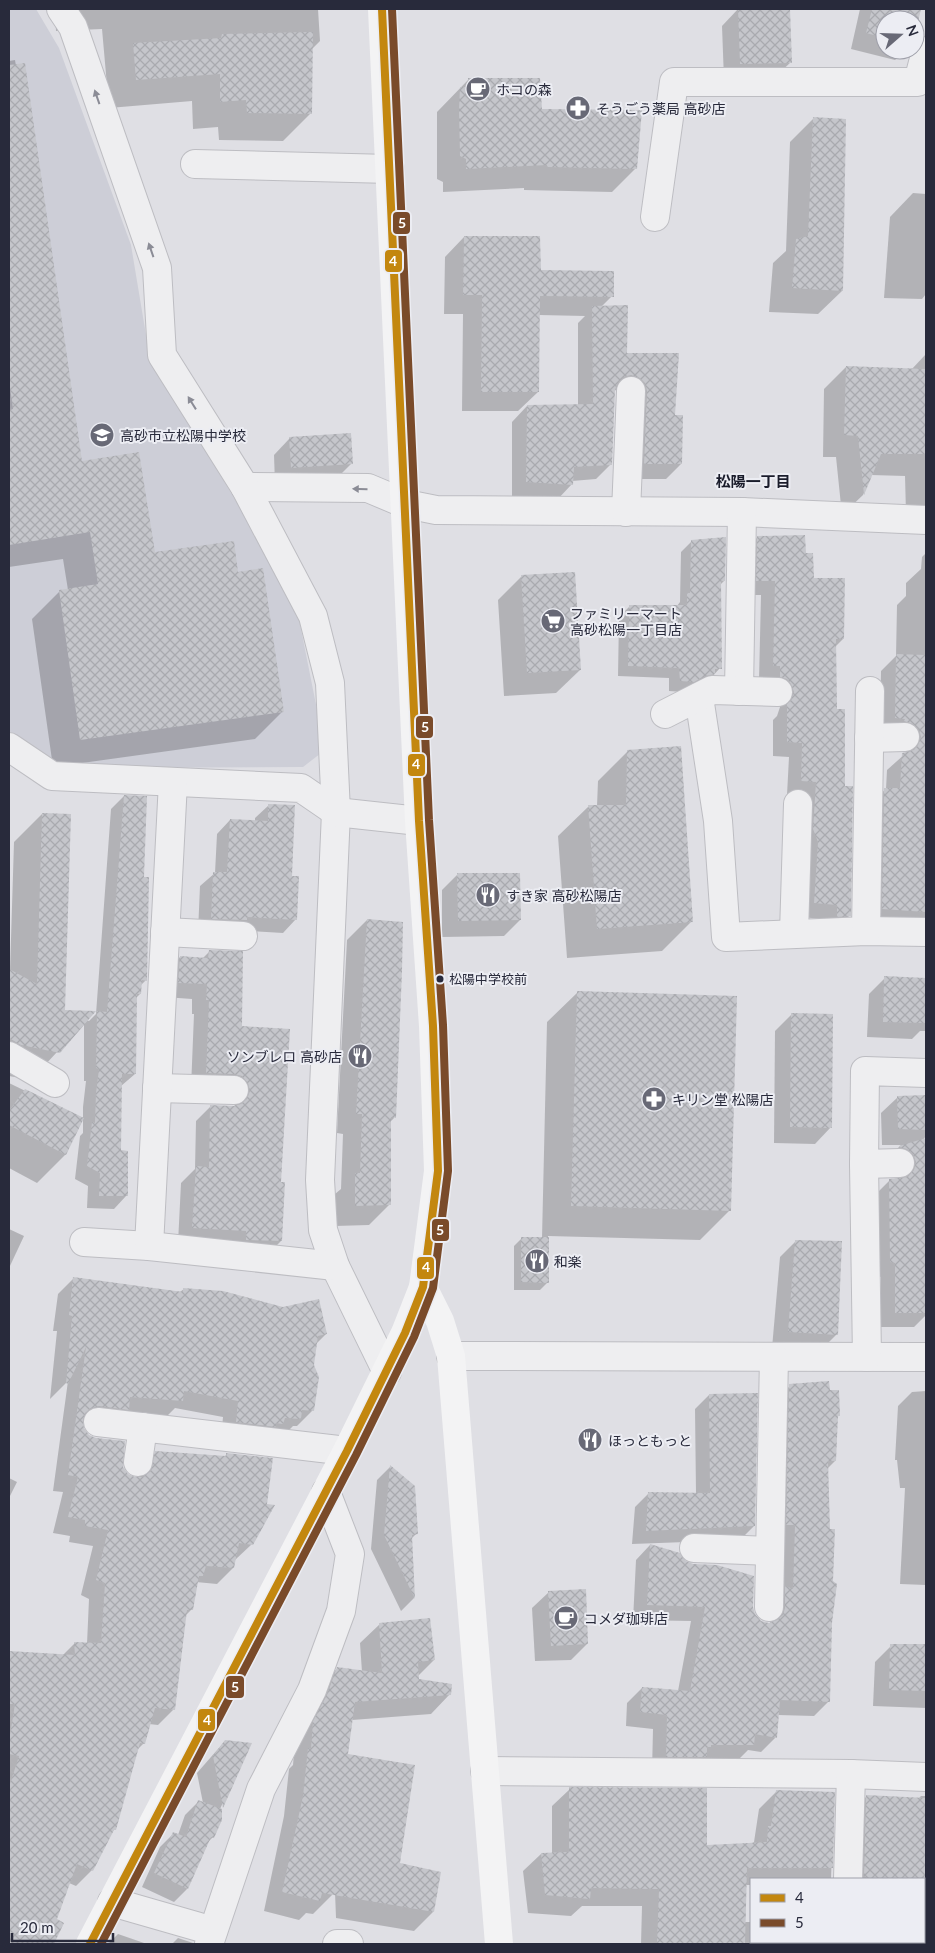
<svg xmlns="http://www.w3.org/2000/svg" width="935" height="1953" font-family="Lato,'Noto Sans JP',sans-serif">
<defs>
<pattern id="building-cross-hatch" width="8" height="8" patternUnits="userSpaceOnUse" patternTransform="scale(1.25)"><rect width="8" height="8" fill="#c5c6cb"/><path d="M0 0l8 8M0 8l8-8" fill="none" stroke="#a9aaaf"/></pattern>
</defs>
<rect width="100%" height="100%" fill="#dfdfe4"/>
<path fill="#cdced7" d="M9 9H36L59 48 131 245 150 359 242 511 298 614 325 750 303 767 90 768 54 761 9 731Z"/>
<g fill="#0003">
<path d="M55 9H318L320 41 311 50V113L283 141 219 140 218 127 193 129 192 101 109 108 102 29 56 31Z"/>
<path d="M738 9H789L791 62 774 78 724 80 722 26Z"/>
<path d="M860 9H920L915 28V20H885V50H905L895 60 851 49Z"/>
<path d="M15 60 81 463 154 553 237 573 283 711 255 739 53 767 32 619 60 591 68 590 63 559 9 567V61Z"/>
<path d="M469 79 636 168 612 192 524 190V188L443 192V182L437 179V112Z"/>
<path d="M814 118 842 291 818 314 769 312 773 263 786 251 790 142Z"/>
<path d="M913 193 926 194V294L922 299 884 298 890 217Z"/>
<path d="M464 237 540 272 612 296 601 307 625 354 674 416 681 464 666 479H629L624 392 616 390 614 391 611 464 596 479 572 481V484L557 500 512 497V422L527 406H578V323L585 316 539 315 538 392 518 411H462L463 314H444L445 257Z"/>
<path d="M926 354V512L906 513 905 476 871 475 863 495 842 515 836 457H823L824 389 846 367 911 370Z"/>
<path d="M290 438 352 463 336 479 275 484 274 455Z"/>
<path d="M758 537 805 554 812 579 843 639 835 647 836 711 844 787 849 916 835 930H823V919L800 917 802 795H787L789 757 773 756V720L777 716 780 707 777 699 759 680 761 595H743V551Z"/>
<path d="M692 541 724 581 720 585V668L710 679 683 692 669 691V678L618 676 619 617 630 606H677L680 602 681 552Z"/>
<path d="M926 553V916L915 927 867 925 869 804 886 789 887 770 906 753 903 745 880 733 881 671 896 656 897 605 906 596V583L921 569 922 557Z"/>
<path d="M522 576 580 670 556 693 504 696 498 600Z"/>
<path d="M628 751 692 921 662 951 567 958 558 836 588 807 597 806 598 781Z"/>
<path d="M124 796 142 878 146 980 140 986V994L136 998 135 1074 121 1086 120 1152 126 1196 114 1209 87 1208 88 1186 75 1179 80 1136 83 1133V1107L86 1081H84V1023L31 1080 9 1076V970L10 971 14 842 42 814 64 1011 89 1021 96 1014 111 809Z"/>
<path d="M269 805 291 877 296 919 283 933 235 930 198 932 200 886 215 873 217 834 230 820 255 821V818Z"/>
<path d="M458 874 520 920 504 936 442 937V890Z"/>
<path d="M367 920 394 1118 389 1123V1205L369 1225 335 1226V1194L341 1189 343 1134 337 1133 347 940Z"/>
<path d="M210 951 240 1028 279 1183 281 1241 266 1256 178 1243 181 1183 195 1169 196 1121 211 1106 235 1107 233 1098 191 1088 194 1014H192V999L164 997 165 973 180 957 202 959Z"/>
<path d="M885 978 926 979V1031H920L912 1039 867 1037 869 994Z"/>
<path d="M577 993 730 1210 700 1240 548 1236V1282L540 1290H514V1246L522 1238H542L547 1022Z"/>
<path d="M791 1015 831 1127 815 1144 774 1143 775 1031Z"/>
<path d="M9 1083 83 1119 65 1155 37 1183 9 1168Z"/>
<path d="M926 1096V1136L922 1141 926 1140V1315L914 1327H881V1277L876 1276 875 1195 890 1180 902 1177 899 1169 885 1161 901 1145H882L881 1113 898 1097Z"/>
<path d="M9 1229 24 1236 9 1268Z"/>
<path d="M796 1241 837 1334 821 1350 772 1348 780 1257Z"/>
<path d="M74 1278 180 1292 184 1289 326 1334 316 1344 313 1365V1410L297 1426H293L284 1435 221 1438 223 1417 175 1408 166 1417 112 1425 82 1422V1428L88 1436 122 1468 127 1475 137 1478 140 1469 156 1453 224 1457 227 1454 252 1544 235 1560 233 1568 217 1584 196 1582 191 1610 185 1616 174 1709 158 1725 149 1724 144 1743 136 1751 115 1829 111 1833 92 1870 76 1886 69 1883 48 1941 45 1944H9V1655L60 1666 59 1659 75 1643 87 1644 89 1599 81 1595 93 1546 69 1542 70 1536 53 1533 63 1492 53 1491 68 1381 50 1399 57 1331H53L58 1294Z"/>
<path d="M790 1386 829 1391 839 1415 837 1418 835 1461 827 1469 830 1623 829 1701 814 1716 778 1715 776 1737 761 1752 748 1750 738 1760 652 1771 653 1729 626 1726 627 1703 642 1688 678 1691 691 1621 633 1620 636 1560 650 1545 685 1562 752 1607 754 1615 761 1622 770 1624 775 1400Z"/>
<path d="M926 1391V1585L900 1584 905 1488H900L897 1460H895L898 1406 912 1392Z"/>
<path d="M709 1395 754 1526 740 1540 632 1544 635 1507 649 1493 696 1494 695 1409Z"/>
<path d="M390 1467 417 1533 411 1539 414 1598 401 1611 371 1549 377 1480Z"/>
<path d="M9 1478 17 1482 9 1498Z"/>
<path d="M549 1592 587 1644 571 1660 535 1661 532 1608Z"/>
<path d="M380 1624 434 1660 418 1676V1680L450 1694 431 1714 352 1720 347 1755 399 1864 433 1912 414 1931 336 1918 335 1892 313 1914 306 1913 299 1920 264 1911 284 1816 289 1769 293 1765 295 1742 318 1687 338 1668 362 1672 360 1643Z"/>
<path d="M926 1645V1708L873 1706 875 1662 891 1646Z"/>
<path d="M225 1741 250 1744 220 1809 213 1837 207 1843 187 1889 174 1902 142 1887 160 1847 174 1833 178 1835 185 1815 198 1802 203 1803 197 1773Z"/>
<path d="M570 1789 705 1847 751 1844 754 1842 759 1809 776 1792 834 1793 831 1879H751V1885H746L745 1922H751V1942H924V1879H847L849 1814 867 1796 918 1799 921 1796H926V1944H641L642 1906H582L571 1916 528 1913 523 1871 541 1854H552V1806Z"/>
<path d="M118 1934 147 1944H108Z"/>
<path d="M178 1938 193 1943V1944H172Z"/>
</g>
<g fill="url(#building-cross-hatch)">
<path d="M738 9H790L792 63 740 64Z"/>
<path d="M872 9H921L915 36V20H885V38L866 33Z"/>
<path d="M313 32 312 114 247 113 246 100 220 102V74L136 80 133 43 221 38 222 34Z"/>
<path d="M25 63 82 461 139 452 155 552 234 541 238 572 263 568 284 712 80 740 59 590 98 584 90 532 9 545V410L13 409 9 380V65Z"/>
<path d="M468 78H540L542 109 642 110 637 169 547 167V165L466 169V159L460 156 459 110 460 87H468Z"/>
<path d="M813 117 846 119 843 291 792 288 796 239 808 236Z"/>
<path d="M464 236H540L541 270 614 271V297L540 296 539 392H481L482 295H463Z"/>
<path d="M628 305 627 353H679L675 415H683L682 464H644L647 391 645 383 640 378 631 375 623 377 618 382 615 390 612 465 574 467 573 485 526 482 527 405 593 404 592 306Z"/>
<path d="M846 366 926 369V454H881L864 495 858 436 844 435Z"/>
<path d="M351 433 353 464 291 468 289 437Z"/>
<path d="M805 535 806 553H813L814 578H845L844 639H836L837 709H845V786H853L851 916 837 917V905L814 903 818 842 813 829 816 782 801 781 802 743 787 742V704L791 700 794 692 791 684 787 679 780 677V666H773L775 581H756L757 536Z"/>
<path d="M726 537 725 581H721L722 669H715V674L705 676 694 682 680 681 679 668 628 666 629 605H687V593H690L691 540Z"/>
<path d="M575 572 581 670 527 673 521 575Z"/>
<path d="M896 654 926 655V912L882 909 884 788H900L902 753 914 750 918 745 921 737 919 729 913 724 904 721 905 719 895 718Z"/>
<path d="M681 746 693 922 597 929 588 805H626L627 750Z"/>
<path d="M124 795 147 796 144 877H149L147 981 142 980 141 994H137L136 1074H122L121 1150 128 1151V1196H99L100 1173 87 1166 92 1122 95 1123 96 1093 99 1069 96 1068 97 1011 107 1012Z"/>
<path d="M268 804 295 805 292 876H299L297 920 247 917V920L211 919 213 872H227L230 819 268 821Z"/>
<path d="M42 813 71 814 65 1010 96 1011 60 1053 21 1045 9 1038V969L37 984Z"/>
<path d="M457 873H520L521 920 458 921Z"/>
<path d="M367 919 403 922 402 971 396 1118 391 1117V1205L355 1206V1173H360L362 1114H356Z"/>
<path d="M209 950 243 951 242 1026 290 1029 281 1182H285L282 1241 246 1240V1231L192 1228 196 1166 209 1167 210 1105 234 1106 241 1104 247 1099 250 1091 248 1083 242 1076 234 1074 206 1073 209 1000H206L207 984 178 983 180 956 208 958Z"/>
<path d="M884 976 926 978V1023L883 1022Z"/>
<path d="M577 991 737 996 731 1211 571 1206Z"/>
<path d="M791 1013 833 1014 832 1128 790 1127Z"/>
<path d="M25 1089 84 1118 66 1155 9 1125V1111Z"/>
<path d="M926 1095V1130L898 1129 897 1096Z"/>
<path d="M926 1138V1313H895V1263L890 1262 889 1179 908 1177 914 1170 916 1162 913 1154 907 1149 899 1147V1146Z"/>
<path d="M521 1237H549V1283L521 1282Z"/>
<path d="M795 1240 842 1241 838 1335 788 1332Z"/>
<path d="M73 1277 183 1292V1288L223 1291 283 1307 319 1299 327 1334 318 1336 314 1365 319 1377 314 1411 302 1410 301 1419 285 1418 283 1424 276 1423V1427L236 1422 238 1401 184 1391 183 1401 130 1397 129 1410 99 1406 91 1408 85 1413 83 1420 84 1428 89 1435 96 1438 125 1441 123 1467 128 1474 135 1477H143L151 1471 155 1451 226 1456V1453L273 1458 267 1504 275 1505 253 1545 239 1543 234 1568 206 1566 203 1576H199L193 1610H187L175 1710 155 1708 145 1744 140 1743 116 1830H114L93 1871 77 1864 57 1919 64 1923 54 1944H9V1787L19 1756 9 1754V1741L15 1704H9V1651L75 1655 74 1642 101 1643 105 1583 96 1580 108 1530 85 1526V1520L68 1517 78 1477 68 1475 86 1347 68 1384 66 1383 72 1316 69 1315Z"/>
<path d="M829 1381 830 1390H839L840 1416H838L836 1461H828L830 1529H835L833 1581 837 1584 832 1623 830 1702 780 1700 777 1738 755 1734 754 1745H711V1747H707V1757H666L667 1715 640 1712 642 1687 690 1691 705 1607 647 1605 650 1544 680 1553 686 1561 693 1564 717 1565 754 1576 753 1607 755 1614 761 1621 769 1623 777 1620 783 1615 785 1608V1586L793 1589 795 1525H786L789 1384Z"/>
<path d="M758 1393 755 1526 646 1531 648 1492 710 1493 709 1394Z"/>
<path d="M390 1465 415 1486 418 1534 412 1535 415 1599 384 1535Z"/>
<path d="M586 1589 588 1644 551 1646 548 1591Z"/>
<path d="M430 1618 435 1660 418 1662 419 1679 452 1684 451 1695 355 1702 348 1754 415 1765 400 1863 441 1872 434 1912 322 1893 320 1901 282 1892 303 1796 308 1748 311 1749 313 1721 327 1695 337 1667 382 1673 379 1623Z"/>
<path d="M890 1644H926V1691L889 1690Z"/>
<path d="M225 1740 252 1743 223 1808 213 1756Z"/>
<path d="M569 1787 707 1788V1845L767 1842 768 1826H771L776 1790 835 1792 833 1868H747L745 1944H657L659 1889 591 1888 590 1899 545 1895 541 1853 569 1852Z"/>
<path d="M866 1795 926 1798V1879H870L864 1876Z"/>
<path d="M198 1800 222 1809V1820L214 1838 211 1837 188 1889 154 1873 173 1832 186 1837Z"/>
</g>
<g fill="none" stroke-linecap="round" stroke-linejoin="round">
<defs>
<g id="street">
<path d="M61 9 73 27 157 268 162 355 245 487 368 488 406 504 436 510 742 512 926 520"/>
<path d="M195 164 390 169"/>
<path d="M655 217 674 82H918L926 51"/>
<path d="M245 487 313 616 330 683 336 812 320 1180 323 1230 335 1266 387 1372"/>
<path d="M626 512 631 391"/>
<path d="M739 691 742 512"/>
<path d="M699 697 718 821 726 937 866 931 926 932"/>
<path d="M665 714 712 690 778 692"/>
<path d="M869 738 905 737"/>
<path d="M9 747 52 776 301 788 336 812 419 821"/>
<path d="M866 931 870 691"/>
<path d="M165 932 243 936"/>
<path d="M794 933 798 804"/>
<path d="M9 1056 55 1083"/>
<path d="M157 1088 234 1090"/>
<path d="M864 1164 900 1163"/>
<path d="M84 1242 149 1246 335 1266"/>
<path d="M149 1246 173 782"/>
<path d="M451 1356 926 1357"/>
<path d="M867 1357 864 1164 865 1071 926 1073"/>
<path d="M98 1422 347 1451"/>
<path d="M138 1462 143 1427"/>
<path d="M694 1548 770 1551"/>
<path d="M769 1607 774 1357"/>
<path d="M485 1771 851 1774 926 1777"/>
<path d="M848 1879 851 1774"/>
<path d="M112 1902 213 1931"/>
<path d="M209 1944 261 1789 312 1690 341 1611 350 1554 326 1492"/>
<path d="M337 1944H349"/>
<path d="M846 1944 847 1942"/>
</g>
</defs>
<use href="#street" stroke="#bdbdc2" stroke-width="30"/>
<use href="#street" stroke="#eeeef0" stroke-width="28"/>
<g stroke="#f3f3f4" stroke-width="28">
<path d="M423 1287 440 1321 451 1356 499 1944"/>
<path d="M90 1944 347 1451 405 1333 423 1287 438 1171 433 1026 419 821 382 9"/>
</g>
<defs>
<path id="bus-1" d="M90 1944 347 1451 405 1333 423 1287 438 1171 433 1026 419 821 382 9"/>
<path id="bus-2" d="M101 1944 356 1455 414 1337 433 1288 448 1171 443 1025 429 820 392 9"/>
</defs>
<use href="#bus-1" stroke="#ecedf3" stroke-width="11"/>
<use href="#bus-2" stroke="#ecedf3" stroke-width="11"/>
<use href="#bus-1" stroke="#c3870f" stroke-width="8"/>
<use href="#bus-2" stroke="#7a4b2a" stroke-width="8"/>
</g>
<defs><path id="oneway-solid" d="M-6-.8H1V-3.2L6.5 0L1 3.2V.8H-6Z" transform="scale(1.25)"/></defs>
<g fill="#8b8c96">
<use href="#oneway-solid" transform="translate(97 97) rotate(-109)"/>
<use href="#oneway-solid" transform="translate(151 250) rotate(-109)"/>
<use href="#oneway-solid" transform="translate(192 403) rotate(-122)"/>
<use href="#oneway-solid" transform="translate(360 489) rotate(-179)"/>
</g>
<defs>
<symbol id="cafe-disc" viewBox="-11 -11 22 22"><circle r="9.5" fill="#686976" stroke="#ecedf3"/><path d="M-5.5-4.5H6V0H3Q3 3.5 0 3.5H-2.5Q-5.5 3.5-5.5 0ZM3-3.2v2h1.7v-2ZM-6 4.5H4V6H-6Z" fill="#fff"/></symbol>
<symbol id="pharmacy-disc" viewBox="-11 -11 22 22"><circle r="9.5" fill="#686976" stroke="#ecedf3"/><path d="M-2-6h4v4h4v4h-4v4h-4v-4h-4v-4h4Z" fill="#fff"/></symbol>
<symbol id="school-disc" viewBox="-11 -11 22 22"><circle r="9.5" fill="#686976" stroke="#ecedf3"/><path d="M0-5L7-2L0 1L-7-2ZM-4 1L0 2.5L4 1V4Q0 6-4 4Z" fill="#fff"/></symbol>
<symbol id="supermarket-disc" viewBox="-11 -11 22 22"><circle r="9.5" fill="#686976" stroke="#ecedf3"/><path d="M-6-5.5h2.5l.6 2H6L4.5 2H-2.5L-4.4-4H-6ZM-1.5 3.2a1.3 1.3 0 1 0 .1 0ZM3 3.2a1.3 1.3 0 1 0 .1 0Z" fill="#fff"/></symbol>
<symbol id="restaurant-disc" viewBox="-11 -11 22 22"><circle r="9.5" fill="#686976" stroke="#ecedf3"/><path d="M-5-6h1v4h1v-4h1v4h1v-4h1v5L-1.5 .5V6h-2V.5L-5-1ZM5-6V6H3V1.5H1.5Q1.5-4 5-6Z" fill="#fff"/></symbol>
</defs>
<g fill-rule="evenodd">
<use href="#cafe-disc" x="464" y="75" width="28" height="28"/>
<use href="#pharmacy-disc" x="564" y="94" width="28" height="28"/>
<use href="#school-disc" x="88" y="421" width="28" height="28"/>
<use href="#supermarket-disc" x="539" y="607" width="28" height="28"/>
<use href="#restaurant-disc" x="474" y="881" width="28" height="28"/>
<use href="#restaurant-disc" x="346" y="1042" width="28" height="28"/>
<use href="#pharmacy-disc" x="640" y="1085" width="28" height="28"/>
<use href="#restaurant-disc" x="523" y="1247" width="28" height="28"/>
<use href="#restaurant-disc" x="576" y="1426" width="28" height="28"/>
<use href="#cafe-disc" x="552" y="1604" width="28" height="28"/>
</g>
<circle fill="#282a3b" stroke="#ecedf3" stroke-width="2" cx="440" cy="979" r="4.5"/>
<g text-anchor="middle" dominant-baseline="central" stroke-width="4" stroke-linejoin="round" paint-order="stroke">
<g font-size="13" fill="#282a3b" stroke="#ecedf3" text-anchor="start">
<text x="449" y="979">松陽中学校前</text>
</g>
<g font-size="14" fill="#282a3b" stroke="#ecedf3" text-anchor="start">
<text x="496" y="89">ホコの森</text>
<text x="596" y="108">そうごう薬局 高砂店</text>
<text x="120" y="435">高砂市立松陽中学校</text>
<text x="570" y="613">ファミリーマート<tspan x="570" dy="16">高砂松陽一丁目店</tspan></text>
<text x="506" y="895">すき家 高砂松陽店</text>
<text x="342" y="1056" text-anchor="end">ソンブレロ 高砂店</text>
<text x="672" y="1099">キリン堂 松陽店</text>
<text x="554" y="1261">和楽</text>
<text x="608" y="1440">ほっともっと</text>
<text x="584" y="1618">コメダ珈琲店</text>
</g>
<g font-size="15" font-weight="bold" fill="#1a1c2b" stroke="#ecedf3">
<text x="753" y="481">松陽一丁目</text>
</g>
</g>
<g stroke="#ecedf3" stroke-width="2">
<rect x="392" y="211" width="19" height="24" rx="5" fill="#7a4b2a"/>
<rect x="384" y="249" width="19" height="24" rx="5" fill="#c3870f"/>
<rect x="415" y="715" width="19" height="24" rx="5" fill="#7a4b2a"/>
<rect x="407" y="753" width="19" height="24" rx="5" fill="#c3870f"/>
<rect x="431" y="1218" width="19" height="24" rx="5" fill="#7a4b2a"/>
<rect x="416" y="1256" width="19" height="24" rx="5" fill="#c3870f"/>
<rect x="225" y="1675" width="20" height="24" rx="5" fill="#7a4b2a"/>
<rect x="197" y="1708" width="19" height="24" rx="5" fill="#c3870f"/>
</g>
<g font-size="14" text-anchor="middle" font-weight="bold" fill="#fff">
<text x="402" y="228">5</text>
<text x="393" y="266">4</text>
<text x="425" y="732">5</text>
<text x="416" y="769">4</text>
<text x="440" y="1235">5</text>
<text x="426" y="1272">4</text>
<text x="235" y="1692">5</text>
<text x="207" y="1725">4</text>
</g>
<rect width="935" height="1953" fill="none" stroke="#282a3b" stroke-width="20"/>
<rect x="750" y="1878" width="175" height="65" fill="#ecedf3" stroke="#9e9fa9"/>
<rect x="760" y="1894" width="25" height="8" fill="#c3870f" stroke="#9e9fa9"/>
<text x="795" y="1903" font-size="15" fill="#282a3b">4</text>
<rect x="760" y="1919" width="25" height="8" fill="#7a4b2a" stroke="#9e9fa9"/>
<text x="795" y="1928" font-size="15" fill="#282a3b">5</text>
<g transform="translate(900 35) rotate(70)"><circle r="24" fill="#ecedf3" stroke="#9e9fa9"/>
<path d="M0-4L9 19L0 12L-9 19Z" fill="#686976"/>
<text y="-8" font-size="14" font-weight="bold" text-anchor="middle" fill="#282a3b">N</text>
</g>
<path d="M12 1933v8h101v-8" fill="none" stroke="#282a3b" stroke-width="2.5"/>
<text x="20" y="1933" font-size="15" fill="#282a3b" stroke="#ecedf3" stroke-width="4" paint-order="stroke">20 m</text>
</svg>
